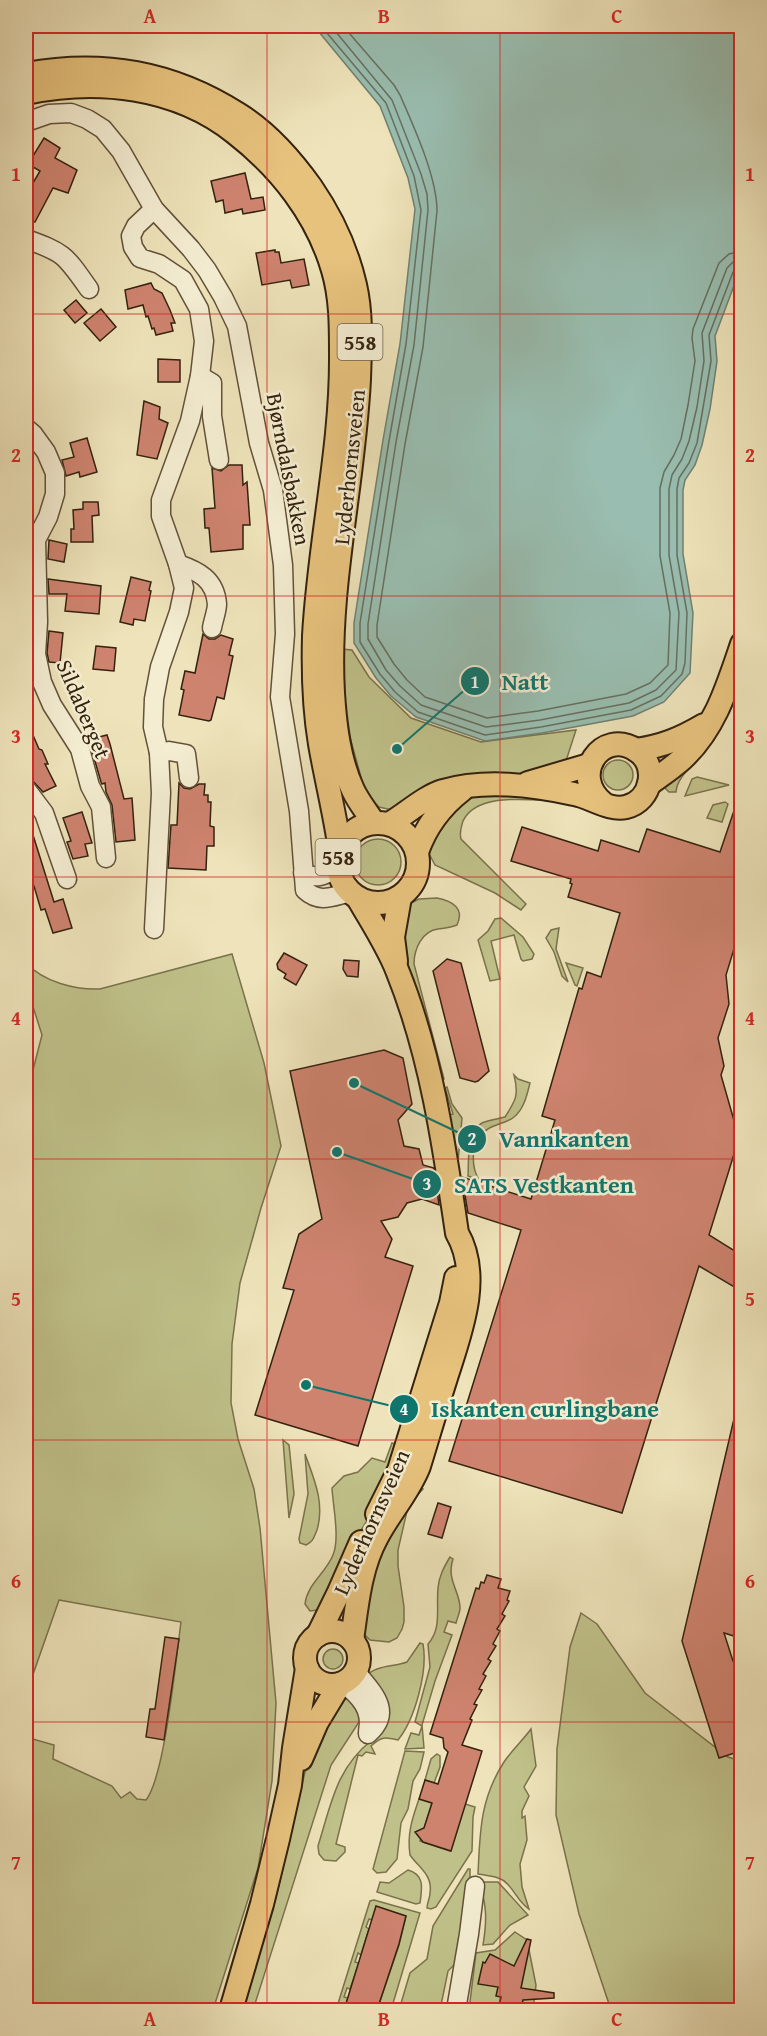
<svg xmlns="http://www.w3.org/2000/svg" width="767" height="2036" font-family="'Gentium Book Plus',serif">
<rect width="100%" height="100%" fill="#eee3ba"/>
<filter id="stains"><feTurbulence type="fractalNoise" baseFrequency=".00333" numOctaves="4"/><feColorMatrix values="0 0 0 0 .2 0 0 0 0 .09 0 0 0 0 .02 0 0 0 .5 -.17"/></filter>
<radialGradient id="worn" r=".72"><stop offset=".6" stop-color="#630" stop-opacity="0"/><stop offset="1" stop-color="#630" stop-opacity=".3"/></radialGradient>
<g fill="#c0c18a" stroke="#7a724c" stroke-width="1.5" fill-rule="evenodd">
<path d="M341 649 352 650 369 677 411 718 481 742 576 730 565 764 392 810 379 807 366 795 344 716Z"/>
<path d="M700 757C690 768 677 778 676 792H669L665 788 666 780Z"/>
<circle cx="618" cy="775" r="15"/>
<path d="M697 777 729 785 685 796 692 779Z"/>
<path d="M514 793 555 801C529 800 477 792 463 821 461 828 459 832 461 839L526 904 521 910 495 893 435 865 426 848 443 815 470 798 491 794Z"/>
<path d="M725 802 728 804 722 822 707 818 713 805Z"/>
<circle cx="378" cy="862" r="23"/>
<path d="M437 898C452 901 465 908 457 925 450 928 445 928 438 929 422 931 414 949 414 964L444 1079 438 1080 408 978 401 941 409 904 419 899Z"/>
<path d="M501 918 523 937 534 954 532 959 523 961 521 959 514 935 491 941 500 979 490 981 478 940 488 931 495 919Z"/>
<path d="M559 928 556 949 568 982 562 976 554 952 546 938 551 930Z"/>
<path d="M232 954 264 1063 281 1146 261 1208 240 1283 232 1344 231 1403 238 1439 254 1489 260 1528 276 1703 272 1781 258 1868 213 2010H26V1097L42 1035 29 994 26 992V963C44 982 75 990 100 989ZM59 1600 181 1622C176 1658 165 1776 146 1800L137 1799 130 1792 121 1798 112 1786 53 1759 54 1745 29 1738 30 1683Z"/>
<path d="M566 963 583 968 577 986 575 985Z"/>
<path d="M514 1075 518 1079 530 1083C527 1095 524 1109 514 1117 507 1123 495 1124 488 1129 471 1138 470 1165 479 1180L468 1176C469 1161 466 1132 482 1123 489 1120 498 1119 505 1117 516 1100 519 1095 514 1075Z"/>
<path d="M447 1087 452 1104 462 1118 458 1162 459 1172H455L446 1116 453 1114 445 1088Z"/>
<path d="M283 1440 289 1445 294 1494 289 1518Z"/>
<path d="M392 1443 399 1445 378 1503 348 1551 318 1610 310 1611 305 1604C307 1584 326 1573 333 1555 340 1539 333 1506 332 1488L344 1476 358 1472 372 1458 385 1462Z"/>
<path d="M305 1454C314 1479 325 1503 317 1530 314 1537 313 1542 306 1545L300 1543 299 1539 308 1494Z"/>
<path d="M415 1485 423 1489 414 1499 407 1511 398 1550V1566L404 1607V1622L402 1629 397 1638 389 1642 370 1640 364 1634 363 1625 369 1568Z"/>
<path d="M450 1557 453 1559C446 1580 460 1591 460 1608 460 1613 457 1618 456 1623L448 1621 444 1632 452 1635 435 1681 422 1725 424 1748 405 1749 411 1733 419 1735 422 1726 415 1722 430 1667 428 1644C442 1629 436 1608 438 1588 439 1576 444 1567 450 1557Z"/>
<path d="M581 1613 597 1624 645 1693 728 1757 741 1761V2010H611L579 1914 556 1815 557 1749 570 1647Z"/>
<path d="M420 1643 423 1644C428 1671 415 1719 398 1740 385 1737 382 1736 371 1746L375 1754 366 1752 362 1756 358 1755 336 1844 345 1847V1852L336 1861 324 1860 319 1854 318 1846C331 1805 336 1768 372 1740L366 1676C376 1665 394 1667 407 1662Z"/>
<circle cx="333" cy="1659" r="10"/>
<path d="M341 1699H349L359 1713V1722L331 1765 253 2010H242L276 1898 305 1772 317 1741Z"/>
<path d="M531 1729 536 1766 524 1787 529 1796 522 1811V1818L525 1816 527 1840 520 1864 522 1887 529 1909C516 1901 512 1882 498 1878 492 1876 484 1875 478 1874 480 1832 480 1799 504 1762 512 1750 523 1740 531 1729Z"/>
<path d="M405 1751 424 1752 420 1769 413 1781 408 1809 401 1823 397 1859 386 1872 377 1873 373 1869Z"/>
<path d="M437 1754 440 1756V1767L434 1783 425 1780 431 1759Z"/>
<path d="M419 1799 432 1803 420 1841 450 1851 465 1804 475 1807 473 1817 472 1851 436 1907 431 1909 427 1908C427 1902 430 1899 430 1893 433 1875 419 1868 410 1855 407 1834 412 1819 419 1799Z"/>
<path d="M468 1869H470V1883L461 1926 462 1928 457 1962 448 1971 440 2010H399L410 1973 427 1959 433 1926Z"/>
<path d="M408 1870C425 1875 422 1888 420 1903L416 1904 377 1892 380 1882 389 1883Z"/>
<path d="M479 1882H498L528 1915 510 1925 493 1944 483 1945C487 1921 487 1905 479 1882Z"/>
<path d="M374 1900 420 1913 391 2010H377L399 1945 406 1916 377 1907 372 1920 369 1919 366 1927 369 1929 361 1955 358 1953 355 1962 359 1963 350 1989 347 1988 344 1997 348 1998 344 2010H336L370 1901Z"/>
<path d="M515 1932 527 1940 536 1985 533 2010H469L476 1953 495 1950Z"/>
</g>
<path fill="#99beb1" stroke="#718070" stroke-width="1.5" d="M314 26H741V267L715 336 717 361 710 409 702 445 695 465 685 480 683 490V554L693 613 690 673 664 702 633 716 542 733 485 741 416 717 391 696 376 678 354 643V623L383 440 400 344 415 209 408 178 380 106Z"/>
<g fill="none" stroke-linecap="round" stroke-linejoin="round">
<g stroke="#667060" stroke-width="1.5">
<path d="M321 26 386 103 414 176 421 210 406 344 389 441 360 623V642L380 674 395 692 418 712 485 735 541 727 631 710 661 696 682 674 685 663 687 613 677 555V489L679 478 689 463 697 443 711 361 709 335 733 272 737 268H742"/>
<path d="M331 26 392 100 421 174 427 194 428 210 414 345 396 442 368 624V639L386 670 400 686 421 705 486 727 540 720 629 703 656 690 676 670 679 613 669 555V489L672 475 682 459 689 441 697 407 704 361 702 333 727 268 733 262 742 260"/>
<path d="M343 26 394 85 400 95C414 127 437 177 437 211L423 347 405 444 377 625V637L394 664 407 680 425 697 487 718 538 711 626 694 650 683 668 665 670 613 660 556V488L664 472 674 455 681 439 688 405 695 361 692 338 693 329 719 263 729 254 742 251"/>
</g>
</g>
<g fill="#ce836f" stroke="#34220e" stroke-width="1.5">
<path d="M44 138 60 148 55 158 77 170 68 193 53 188 35 222 26 221V195L40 171 28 164Z"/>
<path d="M245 173 251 199 263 197 265 210 243 214 242 209 225 213 223 200 216 202 211 181Z"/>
<path d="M275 250V252H279L281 263 304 259 309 285 292 288 290 280 262 285 256 253Z"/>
<path d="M151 283 154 289 162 293 170 310 175 323H171L173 331 156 335 154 328 152 329 148 316 146 317 143 305 128 309 125 290Z"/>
<path d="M76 300 87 313 75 323 64 310Z"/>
<path d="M101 309 116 327 100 341 84 323Z"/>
<path d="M158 359 180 360V382H158Z"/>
<path d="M144 401 160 407 159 419 168 423 157 459 137 455Z"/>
<path d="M87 438 97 472 80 477 79 472 66 476 62 460 74 457 70 443Z"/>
<path d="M229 465H242L243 485 247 482 250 525H243V549L211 552 209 528H205L204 509 215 508 212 468 221 471Z"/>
<path d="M83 502H98L99 515 92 516 93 542H71V529H74L73 510 83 509Z"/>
<path d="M49 540 67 544 64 562 48 559Z"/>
<path d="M131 577 151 582 149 590 151 591 145 621 134 619 133 625 120 622Z"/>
<path d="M48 579 101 586 99 614 65 611 67 594H49Z"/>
<path d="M49 631 63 633 60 663 49 662 47 653Z"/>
<path d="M203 634 209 639H215L221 635 233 639 229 655 233 656 224 699 217 697 211 720 209 721 179 715 184 690 181 689 185 671 195 673Z"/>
<path d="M96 646 116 648 114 671 93 669Z"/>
<path d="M26 659 33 690 29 692 26 685Z"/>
<path d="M26 719 39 749 42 750 48 764H45L56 786 43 792 32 780 26 764Z"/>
<path d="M107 735 110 744 124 799 132 798 135 840 116 842 112 805 106 792 105 783 102 784 101 782 90 744 92 743 91 739Z"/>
<path d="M179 783 184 788 190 789 199 784H205L204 795H208V802H211L210 826 214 827V846H207L206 870 168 868 171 825H177Z"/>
<path d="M740 793H741V926L726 975 729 1004 718 1038 724 1066 721 1075 739 1138 709 1235 733 1250 741 1247V1291L699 1266 622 1513 449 1461 521 1230 468 1213 462 1177 531 1199 555 1120 542 1116 579 988 582 989 587 972 601 977 620 913 568 897 572 884 570 883 571 879 511 861 522 827 598 851 601 840 639 852 647 829 720 852Z"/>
<path d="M82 812 92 843 85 844 88 856 73 859 67 842 71 841 63 818Z"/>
<path d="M28 819 54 902 63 899 72 928 53 933 45 909 41 910 34 886 28 887 26 878V820Z"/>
<path d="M284 953 307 965 296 985 284 978 286 974 278 969 277 964Z"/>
<path d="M447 959 461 963 489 1071 478 1081 475 1082 460 1078 433 971Z"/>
<path d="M344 960 359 961 358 977 347 976 343 969Z"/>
<path d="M384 1050 403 1058 412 1104 398 1120 404 1146 419 1149 423 1165 434 1168 439 1205 422 1199 407 1203 398 1217 381 1221 392 1239 385 1257 413 1266 358 1446 255 1415 294 1290 283 1288 299 1234 322 1219 290 1071Z"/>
<path d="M737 1406 741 1407V1584L738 1597 741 1598V1622L737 1637 724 1633 733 1661 741 1663V1670L736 1671 741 1689V1751L719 1758 682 1641Z"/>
<path d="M438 1503 451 1507 442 1538 428 1534Z"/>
<path d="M487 1575 501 1579 498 1588 510 1591 507 1600 509 1601 502 1614 505 1616 497 1629 500 1631 493 1644 496 1646 488 1659 491 1661 483 1674 486 1676 479 1689 482 1690 474 1704 477 1705 470 1719 472 1720 462 1745 482 1751 451 1851 423 1842 415 1832 424 1828 432 1803 419 1799 425 1780 438 1784 448 1752 444 1748 443 1738 430 1734 476 1588 479 1589 481 1582 484 1583Z"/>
<path d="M165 1637 179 1639 164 1740 146 1737 150 1709H155Z"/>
<path d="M376 1906 406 1916 399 1944 377 2010H344Z"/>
<path d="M527 1939 531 1940 521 1988 554 1993V1998L523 2000 521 2009 499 2005 501 1997 496 1996 498 1987 478 1984 483 1962 485 1963 490 1954 514 1966Z"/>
</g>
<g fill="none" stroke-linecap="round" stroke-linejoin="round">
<defs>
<g id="minor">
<path d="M26 122 49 114 71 113 87 119 103 129 121 151 154 209 191 249 207 270 223 297 237 326 259 443 273 490 283 565 285 634 280 697 299 811 305 890C320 904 333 896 351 892"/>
<path d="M26 239C65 253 65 255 89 289"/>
<path d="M200 376 212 383V416L219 460"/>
<path d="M26 428 33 434 46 452 55 473V494L48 517 36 540 38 622 36 654 42 682 52 705 80 749 90 786 101 807 106 858"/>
<path d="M178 564C198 571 215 579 217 604 217 611 213 621 212 628"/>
<path d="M159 753 169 751 186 754 189 778"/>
<path d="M26 789 44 813 67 879"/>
<path d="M303 873C317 880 325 875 338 868"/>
<path d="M154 929 161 793 159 753 153 727 154 699 160 667 179 612 184 588 178 564 161 516V500L190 421 200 376 204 341 199 309 183 280 159 264 140 258 133 247 131 236 136 226 154 209"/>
<path d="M356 1672C372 1692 394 1711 368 1734"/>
<path d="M343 1683C359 1695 373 1710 368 1731"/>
<path d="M456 2010 469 1934 475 1886"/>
</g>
<g id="major">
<path d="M26 74C103 60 172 72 238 114 267 132 291 159 311 187 331 216 347 250 355 285 362 315 360 348 359 379 354 484 327 587 333 693 335 725 339 760 353 790 358 801 367 812 374 823"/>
<path d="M26 93C97 78 176 86 235 133 280 168 317 215 333 270 341 297 341 325 341 353 342 448 319 541 314 636 313 672 314 708 320 744 326 779 335 814 340 850"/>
<path d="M636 750C663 746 680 739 704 725"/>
<path d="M528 783 589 765"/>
<path d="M649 784C660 776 672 768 682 759 715 729 728 685 742 644"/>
<circle cx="378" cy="863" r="40"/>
<path d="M389 824C406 814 424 797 443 791 485 779 532 785 574 794 591 797 609 811 626 807 652 801 659 765 636 750 602 728 569 775 603 803"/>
<path d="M417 852C426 826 440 807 462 790"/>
<path d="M396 961 393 937 400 897"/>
<path d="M377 1514 399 1470 451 1303 456 1278"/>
<circle cx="332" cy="1658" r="27"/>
<path d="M318 1635 339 1592 361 1542"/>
<path d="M352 1640C357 1605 360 1568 377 1537 390 1512 409 1492 419 1466 428 1437 436 1409 445 1381 459 1336 483 1278 457 1233 444 1144 431 1054 397 970 387 945 371 921 358 898"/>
<path d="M301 1759 317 1722 340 1684"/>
<path d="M231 2010 262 1904 278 1839 290 1785 294 1748 307 1668"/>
</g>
</defs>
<use href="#minor" stroke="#625239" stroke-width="21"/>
<use href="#major" stroke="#34220e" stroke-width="26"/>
<use href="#minor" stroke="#f4edd2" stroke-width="18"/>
<use href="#major" stroke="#e7c27d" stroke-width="22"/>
</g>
<path fill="none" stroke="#d62828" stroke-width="1.5" stroke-opacity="0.55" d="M267 26V2010M500 26V2010M26 314H742M26 596H742M26 877H742M26 1159H742M26 1440H742M26 1722H742"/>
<g text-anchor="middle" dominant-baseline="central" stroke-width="5" stroke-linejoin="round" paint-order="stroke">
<g fill="#f4edd2" stroke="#6e5f49" stroke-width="1.5">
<rect x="337.5" y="324" width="45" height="36" rx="4.5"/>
<rect x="315.5" y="839" width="45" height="36" rx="4.5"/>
</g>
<g font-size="21" font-weight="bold" fill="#34220e">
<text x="360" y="342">558</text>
<text x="338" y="857">558</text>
</g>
<g font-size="22" fill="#34220e" stroke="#f4edd2">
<text transform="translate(349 467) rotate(-84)">Lyderhornsveien</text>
<text transform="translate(289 469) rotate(79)">Bjørndalsbakken</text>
<text transform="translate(84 709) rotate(67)">Sildaberget</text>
<text transform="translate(371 1522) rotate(-66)">Lyderhornsveien</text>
</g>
</g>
<path fill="none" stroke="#0f766e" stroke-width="2" d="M397 749L475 681M354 1083L472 1139M337 1152L427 1184M306 1385L404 1409"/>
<g fill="#0f766e" stroke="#f4edd2" stroke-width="2">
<circle cx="397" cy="749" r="6"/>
<circle cx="354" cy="1083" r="6"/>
<circle cx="337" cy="1152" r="6"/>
<circle cx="306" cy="1385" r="6"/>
<circle cx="475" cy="681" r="15"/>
<circle cx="472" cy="1139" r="15"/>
<circle cx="427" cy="1184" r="15"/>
<circle cx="404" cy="1409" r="15"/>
</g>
<g font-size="18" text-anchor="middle" font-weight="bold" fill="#fff">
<text x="475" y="688">1</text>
<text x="472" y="1145">2</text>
<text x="427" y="1190">3</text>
<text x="404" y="1415">4</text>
</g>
<g font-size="24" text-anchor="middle" font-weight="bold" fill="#0f766e" stroke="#f4edd2" stroke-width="5" stroke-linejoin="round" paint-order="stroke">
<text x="525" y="690">Natt</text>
<text x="564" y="1147">Vannkanten</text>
<text x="544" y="1193">SATS Vestkanten</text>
<text x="545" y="1417">Iskanten curlingbane</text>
</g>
<rect width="767" height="2036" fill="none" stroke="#eee3ba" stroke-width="66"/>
<rect x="33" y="33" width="701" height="1970" fill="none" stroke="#d62828" stroke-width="2"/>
<g font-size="20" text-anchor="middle" font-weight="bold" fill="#d62828">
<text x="150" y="23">A</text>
<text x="384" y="23">B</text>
<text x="617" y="23">C</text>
<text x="16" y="181">1</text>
<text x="750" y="181">1</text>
<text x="16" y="462">2</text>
<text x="750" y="462">2</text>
<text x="16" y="743">3</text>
<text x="750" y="743">3</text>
<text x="16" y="1025">4</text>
<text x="750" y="1025">4</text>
<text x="16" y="1306">5</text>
<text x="750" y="1306">5</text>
<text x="16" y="1588">6</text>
<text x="750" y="1588">6</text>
<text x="16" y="1869">7</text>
<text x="750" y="1869">7</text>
<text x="150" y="2026">A</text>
<text x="384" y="2026">B</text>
<text x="617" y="2026">C</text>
</g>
<rect width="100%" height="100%" filter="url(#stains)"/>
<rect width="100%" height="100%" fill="url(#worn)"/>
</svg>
